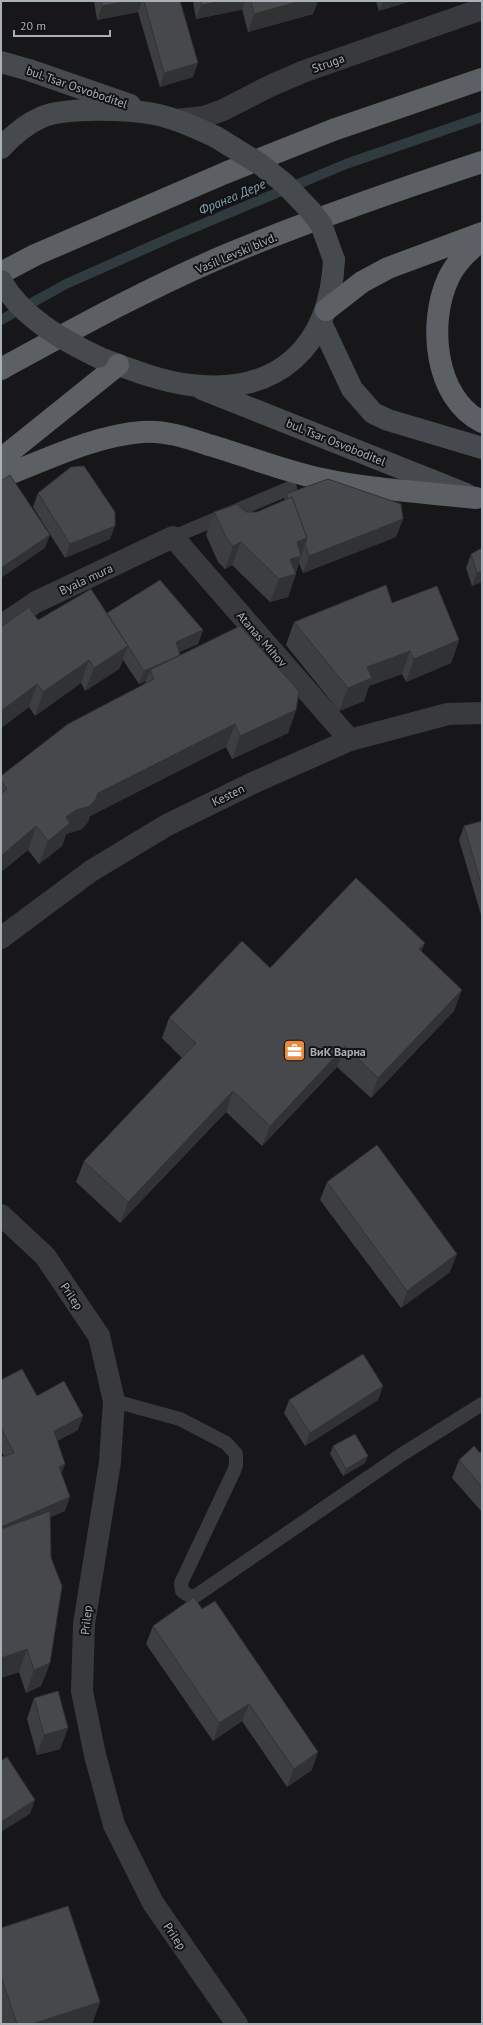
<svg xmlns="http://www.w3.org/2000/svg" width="483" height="2025" font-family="'PT Sans',sans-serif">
<rect width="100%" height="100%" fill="#171719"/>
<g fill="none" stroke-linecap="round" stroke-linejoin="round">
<path stroke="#2f3b3e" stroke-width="10" d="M1 320 66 284 174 236 346 164 482 117"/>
<g stroke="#383a3d" stroke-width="14">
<path d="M173 537 290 488"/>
<path d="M114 1401 180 1419 226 1443 236 1454V1465L234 1471 181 1583 182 1591 191 1597 197 1595 401 1455 482 1404"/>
</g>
<g stroke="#383a3d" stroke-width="22">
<path d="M176 120 204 117 223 110 272 85 305 71 482 9"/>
<path d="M1 626 36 602 173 537 350 740"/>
<path d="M1 938 91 871 167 825 255 782 350 740 448 714 482 713"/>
</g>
<path stroke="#383a3d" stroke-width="22" d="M1 1215 45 1256 99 1336 114 1401 110 1462 84 1624 82 1691 95 1755 114 1825 153 1903 237 2024"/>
<g stroke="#46494d" stroke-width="22">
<path d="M1 62 29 70 130 105"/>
<path d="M1 148C13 135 26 124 42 117 66 107 127 109 154 114 175 118 196 128 216 137"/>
<path d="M321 323 352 389 373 413 388 420 482 448"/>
<path d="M100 358C129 369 159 381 190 385 279 396 330 346 334 260"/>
<path d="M202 389 466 494"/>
</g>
<g stroke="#5c6065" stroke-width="22">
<path d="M482 240C469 250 455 263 448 279 428 323 434 398 482 422"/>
<path d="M1 273 35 255 225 173 333 130 482 79"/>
<path d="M326 310 362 282 388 268 482 233"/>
<path d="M1 369C76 328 152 286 231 253 313 219 397 190 482 162"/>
<path d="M1 459 118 365"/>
<path d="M1 477C46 460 93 436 142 432 165 430 188 438 209 445 247 456 284 471 322 479 372 490 425 492 476 498"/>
</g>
<g stroke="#46494d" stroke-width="22">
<path d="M216 137 260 164 285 184 310 210 321 224 334 260"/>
<path d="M1 281C22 317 62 340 98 357"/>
</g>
</g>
<g fill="#3c3e40">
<path d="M94 1H180L193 77 160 87 138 12 97 20Z"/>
<path d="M193 1H318L313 14 248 32 242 9 196 19Z"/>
<path d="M376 1H411L379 11Z"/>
<path d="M38 493 110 539 65 558 33 507Z"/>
<path d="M286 494 403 519 396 537 303 573 299 563 288 597 270 602 232 565 225 569 218 562 206 535 214 512H257L284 501Z"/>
<path d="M471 554 482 582 472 586 466 568Z"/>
<path d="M392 603 459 640 451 663 406 682 402 674 369 686 364 701 339 711 286 645 294 622Z"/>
<path d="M107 613 203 630 198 644 179 652 180 655 296 710 288 733 232 759 226 747 90 816 88 822 82 829 66 834 62 846 39 864 28 850 1 872V776L145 683 146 681 139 684 123 660 119 669 85 691 81 683 35 716 29 707 1 728V627L38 620Z"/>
<path d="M482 821V918L459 840 464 826Z"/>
<path d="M421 952 454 1011 371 1098 337 1067 262 1146 226 1112 120 1223 76 1182 84 1161 182 1058 162 1038 169 1018 270 968Z"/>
<path d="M327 1182 450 1272 401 1308 320 1200Z"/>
<path d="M1 1380 37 1396 78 1430 57 1441 65 1464 61 1474 65 1511 50 1517V1663L41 1686 26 1693 19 1672 1 1678V1457L4 1456 1 1451Z"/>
<path d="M383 1386 378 1400 305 1446 284 1413 289 1400Z"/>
<path d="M333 1446 368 1456 365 1463 343 1476 330 1454Z"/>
<path d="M482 1451V1512L452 1478 459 1460 480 1453Z"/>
<path d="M194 1597 312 1770 287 1787 242 1721 213 1741 146 1644 153 1626Z"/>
<path d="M34 1698 68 1728 60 1749 37 1755 27 1719Z"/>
<path d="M1 1928 100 2002 92 2024H1Z"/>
</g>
<g fill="#313234">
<path d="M129 1H142L138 12 97 20 102 6Z"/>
<path d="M222 1H245L242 10 196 19 201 5Z"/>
<path d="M301 1H318L313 14 248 32 254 14Z"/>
<path d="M383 1H411L379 11Z"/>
<path d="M198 63 193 77 160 87 164 73Z"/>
<path d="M403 519 396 537 303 573 309 556Z"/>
<path d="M115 526 110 539 65 558 70 544Z"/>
<path d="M50 535 45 548 1 578V568Z"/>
<path d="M307 538 295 574H296L288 597 270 602 279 579 290 559 297 542Z"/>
<path d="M241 542 232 565 225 569 233 546Z"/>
<path d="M482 571V582L472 586 477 573Z"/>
<path d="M203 630 198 644 171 656 176 642Z"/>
<path d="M459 640 451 663 406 682 414 659Z"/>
<path d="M128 646 119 669 85 691 94 668Z"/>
<path d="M410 651 402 674 369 686 364 701 339 711 348 688 367 667Z"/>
<path d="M180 656 150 670 146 681 139 684 144 671Z"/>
<path d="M89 660 81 683 35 716 43 692Z"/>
<path d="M37 684 29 707 1 728V711Z"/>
<path d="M296 710 288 733 232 759 240 736Z"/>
<path d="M235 724 226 747 90 816 88 822 82 829 66 834 62 846 39 864 48 841 66 817 98 793Z"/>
<path d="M36 826 28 850 1 872V856Z"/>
<path d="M425 943 417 963 419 949Z"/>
<path d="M462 990 454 1011 371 1098 378 1078Z"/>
<path d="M345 1046 337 1067 262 1146 270 1126Z"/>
<path d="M233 1091 226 1112 120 1223 128 1202Z"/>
<path d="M457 1254 450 1272 401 1308 407 1291Z"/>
<path d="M383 1386 378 1400 305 1446 310 1433Z"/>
<path d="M83 1416 78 1430 49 1445 54 1431Z"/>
<path d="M368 1456 365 1463 343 1476 346 1469Z"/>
<path d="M65 1464 60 1478 59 1467Z"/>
<path d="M70 1497 65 1511 1 1538V1527Z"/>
<path d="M27 1649 19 1672 1 1678V1658Z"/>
<path d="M50 1663 41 1686 26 1693 34 1670Z"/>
<path d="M249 1704 242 1721 213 1741 219 1723Z"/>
<path d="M68 1728 60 1749 37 1755 44 1735Z"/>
<path d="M318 1752 312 1770 287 1787 294 1769Z"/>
<path d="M35 1800 30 1814 1 1832V1822Z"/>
<path d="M100 2002 92 2024H32Z"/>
</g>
<g fill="#46484b" stroke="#313234">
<path d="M101 1H129L102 6Z"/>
<path d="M144 1H180L198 63 164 73Z"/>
<path d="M200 1H222L201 5Z"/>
<path d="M251 1H301L254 14Z"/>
<path d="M84 466 115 512V526L70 544 38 493 71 467Z"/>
<path d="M10 475 50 535 1 568V481Z"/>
<path d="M328 479 401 504 403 519 309 556 305 544 307 538 292 497 288 499 286 494Z"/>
<path d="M292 497 307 538 297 542 301 556 290 559 296 574 279 579 241 542 233 546 227 539 214 512 237 504 246 512H257Z"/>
<path d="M482 548V571L477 573 471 554Z"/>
<path d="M160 580 203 630 176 642 180 655 144 671 107 613Z"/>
<path d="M386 585 392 603 437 586 459 640 414 659 410 651 367 667 372 678 348 688 294 622Z"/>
<path d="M91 589 128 646 94 668 89 660 43 692 37 684 1 711V627L29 607 38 620Z"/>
<path d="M240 626 299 691 296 710 240 736 235 724 98 793 96 799 90 806 76 810 66 817 70 823 48 841 36 826 1 856V794L7 789 1 781V776L68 724 154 679 150 670Z"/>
<path d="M482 821V887L464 826Z"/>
<path d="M356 878 425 943 419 949 462 990 378 1078 345 1046 270 1126 233 1091 128 1202 84 1161 196 1043 169 1018 242 941 270 968Z"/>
<path d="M377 1145 457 1254 407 1291 327 1182Z"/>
<path d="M363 1354 383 1386 310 1433 289 1400Z"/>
<path d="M22 1369 37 1396 64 1381 83 1416 54 1431 65 1464 59 1467 70 1497 1 1527V1457L14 1453 1 1428V1380Z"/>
<path d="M355 1434 368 1456 346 1469 333 1446Z"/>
<path d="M474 1446 480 1453 482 1451V1487L459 1460Z"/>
<path d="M50 1511 51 1558 62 1586 50 1663 34 1670 27 1649 1 1658V1529Z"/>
<path d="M194 1597 202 1609 215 1601 318 1752 294 1769 249 1704 219 1723 153 1626Z"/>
<path d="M58 1691 68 1728 44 1735 34 1698Z"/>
<path d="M7 1757 35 1800 1 1822V1761Z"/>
<path d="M68 1906 100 2002 32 2024H17L1 1976V1928Z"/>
</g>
<defs>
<symbol id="office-square" viewBox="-11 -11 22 22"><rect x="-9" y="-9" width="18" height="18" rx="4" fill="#e98b3e" stroke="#121214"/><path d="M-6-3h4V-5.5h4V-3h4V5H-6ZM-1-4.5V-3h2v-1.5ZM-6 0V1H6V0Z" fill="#fff"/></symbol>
</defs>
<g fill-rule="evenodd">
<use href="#office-square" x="282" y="1038" width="25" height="25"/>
</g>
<g text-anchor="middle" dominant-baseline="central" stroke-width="4" stroke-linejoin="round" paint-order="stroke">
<g font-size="12" fill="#a9b1b8" stroke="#121214">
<text transform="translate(328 63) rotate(-20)">Struga</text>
<text transform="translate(77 87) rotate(19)">bul. Tsar Osvoboditel</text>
<text transform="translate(236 253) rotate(-23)">Vasil Levski blvd.</text>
<text transform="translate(336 442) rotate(22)">bul. Tsar Osvoboditel</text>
<text transform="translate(86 579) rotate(-25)">Byala mura</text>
<text transform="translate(262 639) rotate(49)">Atanas Mihov</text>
<text transform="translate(228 795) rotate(-26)">Kesten</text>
<text transform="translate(72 1296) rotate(56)">Prilep</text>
<text transform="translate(86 1620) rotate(-84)">Prilep</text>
<text transform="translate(175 1936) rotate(56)">Prilep</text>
</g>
<g font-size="12" font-weight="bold" fill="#a9b1b8" stroke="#121214" text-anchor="start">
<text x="310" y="1051">ВиК Варна</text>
</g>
<g font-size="13" font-style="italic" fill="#82a5b1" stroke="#121214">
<text transform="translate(232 197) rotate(-23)">Франга Дере</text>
</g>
</g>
<rect width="483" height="2025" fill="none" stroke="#a9b1b8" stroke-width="4"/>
<path d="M14 30v6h96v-6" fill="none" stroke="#a9b1b8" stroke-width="2"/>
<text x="20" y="30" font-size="12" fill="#a9b1b8" stroke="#121214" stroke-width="3" paint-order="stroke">20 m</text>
</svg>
